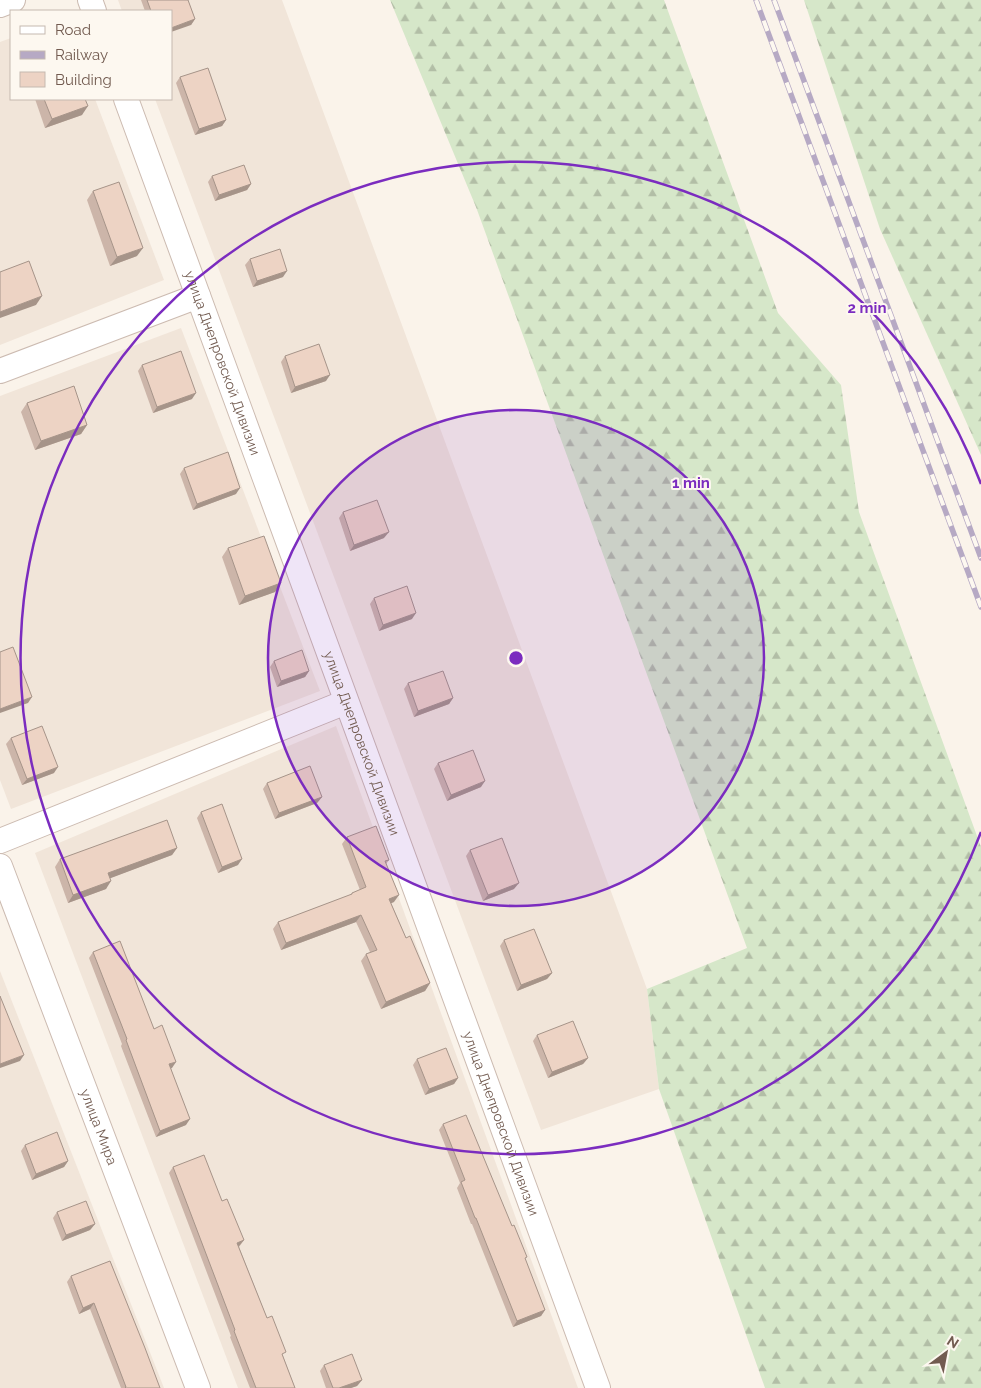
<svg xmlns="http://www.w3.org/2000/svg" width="981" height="1388" font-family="Raleway,sans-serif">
<defs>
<pattern id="forest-firs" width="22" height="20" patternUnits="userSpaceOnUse" patternTransform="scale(1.25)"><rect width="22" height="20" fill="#d6e7c9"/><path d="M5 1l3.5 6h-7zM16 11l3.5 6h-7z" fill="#b2bea6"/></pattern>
</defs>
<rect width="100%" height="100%" fill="#faf3ea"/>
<g fill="#f1e5d9">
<path d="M118 0H282L647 989 659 1089 541 1130 155 99H171V11H122Z"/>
<path d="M11 38V99H95L164 280 0 345V42Z"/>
<path d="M181 328 320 691 11 809 0 780V396Z"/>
<path d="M336 726 578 1388H238L35 853Z"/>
<path d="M0 971 164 1388H0Z"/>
</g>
<g fill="url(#forest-firs)">
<path d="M390 0H664L778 313 841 385 859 512 981 847V1388H765L659 1089 647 989 747 948 476 207Z"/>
<path d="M804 0H981V455L880 229Z"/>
</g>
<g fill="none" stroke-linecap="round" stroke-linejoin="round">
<defs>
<g id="minor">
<path d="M90 0 94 11"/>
<path d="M0 5 13 0"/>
<path id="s1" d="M126 99 598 1388"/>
<path d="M0 371 198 296"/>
<path d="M0 841 346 702"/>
<path id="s2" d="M0 866 198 1388"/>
</g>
</defs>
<use href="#minor" stroke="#ccbbb1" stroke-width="26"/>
<use href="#minor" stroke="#fff" stroke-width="24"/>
<defs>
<g id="rail">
<path d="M756 0 981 607"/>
<path d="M774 0 981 558"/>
</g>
</defs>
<use href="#rail" stroke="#b6a9c4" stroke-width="5.5"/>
<use href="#rail" stroke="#fdf8f0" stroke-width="4" stroke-dasharray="11" stroke-linecap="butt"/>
</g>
<g fill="#ccb5a9">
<path d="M141 0H188L195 19 191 25 171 11H145Z"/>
<path d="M180 77 226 120 222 126 195 135 176 83Z"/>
<path d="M35 99H85L82 115 45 128Z"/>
<path d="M212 176 251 184 247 190 215 201 208 182Z"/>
<path d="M93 191 137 256 110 266 87 200Z"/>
<path d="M250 259 283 277 253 287 245 265Z"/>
<path d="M285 356 326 381 291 393 281 362Z"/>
<path d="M142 365 192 399 153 413 138 371Z"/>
<path d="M27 403 87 425 81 434 35 450 21 412Z"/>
<path d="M184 468 236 494 193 510 180 474Z"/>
<path d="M343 512 384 538 350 551 339 518Z"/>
<path d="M228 548 281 583 275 592 239 605 222 557Z"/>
<path d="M374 598 412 619 379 631 370 604Z"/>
<path d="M274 661 309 671 305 677 277 687 270 667Z"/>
<path d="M408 683 453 698 449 704 414 717 404 689Z"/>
<path d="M11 738 54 773 22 785 6 744Z"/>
<path d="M438 763 481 787 447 801 434 769Z"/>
<path d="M267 783 322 797 317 803 275 819 263 789Z"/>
<path d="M201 812 238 865 218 873 197 818Z"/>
<path d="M347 837 389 860 386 864 394 902 391 903 406 938 430 983 425 991 381 1009 361 961 366 954 370 952 356 922 281 950 273 929 278 922 351 895 352 893 360 890 342 844Z"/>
<path d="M177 848 172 855 110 878 106 889 68 903 55 867 60 859Z"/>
<path d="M470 850 514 889 483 901 466 856Z"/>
<path d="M504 940 552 973 547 979 517 991 500 946Z"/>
<path d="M93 952 154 1029 172 1068H171L186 1125 156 1137 121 1046 122 1044 89 958Z"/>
<path d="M537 1035 588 1058 583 1064 548 1078 533 1041Z"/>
<path d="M417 1059 458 1078 454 1084 425 1095 413 1065Z"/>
<path d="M443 1124 525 1259 545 1310 541 1316 513 1327 472 1224H471L457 1188 460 1183 439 1130Z"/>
<path d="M25 1145 68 1161 64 1167 32 1180 21 1151Z"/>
<path d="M173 1167 222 1201 244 1240 239 1247 267 1318 283 1356 295 1388H250L230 1337 231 1336 169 1173Z"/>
<path d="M57 1212 95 1224 90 1230 62 1241 53 1218Z"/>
<path d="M110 1261 160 1388H121L90 1309 79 1314 67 1282 71 1276Z"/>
<path d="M324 1365 362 1380 357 1386 351 1388H326L320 1371Z"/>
</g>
<g fill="#a69489">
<path d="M195 19 191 25 171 32V28Z"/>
<path d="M88 106 82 115 45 128 52 119Z"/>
<path d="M226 120 222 126 195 135 199 129Z"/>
<path d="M251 184 247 190 215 201 219 195Z"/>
<path d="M143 248 137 256 110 266 117 257Z"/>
<path d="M287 271 283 277 253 287 257 281Z"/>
<path d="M42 296 36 305 0 318V312Z"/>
<path d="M330 375 326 381 291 393 295 387Z"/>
<path d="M196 393 192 399 153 413 157 407Z"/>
<path d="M87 425 81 434 35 450 41 441Z"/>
<path d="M240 488 236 494 193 510 197 504Z"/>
<path d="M389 532 384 538 350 551 354 545Z"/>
<path d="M281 583 275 592 239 605 245 596Z"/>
<path d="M416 613 412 619 379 631 383 625Z"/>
<path d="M309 671 305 677 277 687 281 681Z"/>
<path d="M32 697 28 703 0 713V709Z"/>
<path d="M453 698 449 704 414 717 418 711Z"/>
<path d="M58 767 54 773 22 785 27 779Z"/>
<path d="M485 781 481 787 447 801 451 795Z"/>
<path d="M322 797 317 803 275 819 279 813Z"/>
<path d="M177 848 172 855 103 881 108 873Z"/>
<path d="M242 859 238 865 218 873 222 867Z"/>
<path d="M111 881 106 889 68 903 73 895Z"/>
<path d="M519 883 514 889 483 901 488 895Z"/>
<path d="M399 895 394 902 384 906 389 899Z"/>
<path d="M361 915 356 922 281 950 286 943Z"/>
<path d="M552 973 547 979 517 991 521 985Z"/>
<path d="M430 983 425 991 381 1009 386 1002Z"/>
<path d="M24 1055 20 1061 0 1068V1064Z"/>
<path d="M588 1058 583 1064 548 1078 552 1072Z"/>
<path d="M176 1062 172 1068 165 1070 169 1064Z"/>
<path d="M458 1078 454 1084 425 1095 429 1089Z"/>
<path d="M190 1119 186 1125 156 1137 160 1131Z"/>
<path d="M68 1161 64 1167 32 1180 36 1174Z"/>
<path d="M95 1224 90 1230 62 1241 66 1235Z"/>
<path d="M244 1240 239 1246 233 1249 237 1243Z"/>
<path d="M94 1303 90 1309 79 1314 83 1308Z"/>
<path d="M545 1310 541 1316 513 1327 517 1321Z"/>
<path d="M362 1380 357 1386 351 1388H339Z"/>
</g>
<g fill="#edd3c4" stroke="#a69489">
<path d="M147 0H188L195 19 171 28V11H151Z"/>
<path d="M208 68 226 120 199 129 180 77Z"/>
<path d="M44 99H85L88 106 52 119Z"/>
<path d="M244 165 251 184 219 195 212 176Z"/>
<path d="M119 182 143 248 117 257 93 191Z"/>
<path d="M280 249 287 271 257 281 250 259Z"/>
<path d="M29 261 42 296 0 312V272Z"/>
<path d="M319 344 330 375 295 387 285 356Z"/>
<path d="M181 351 196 393 157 407 142 365Z"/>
<path d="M74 386 87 425 41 441 27 403Z"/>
<path d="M228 452 240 488 197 504 184 468Z"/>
<path d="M377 500 389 532 354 545 343 512Z"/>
<path d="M264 536 281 583 245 596 228 548Z"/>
<path d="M407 586 416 613 383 625 374 598Z"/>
<path d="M13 647 32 697 0 709V652Z"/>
<path d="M302 650 309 671 281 681 274 661Z"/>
<path d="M443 671 453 698 418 711 408 683Z"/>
<path d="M42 726 58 767 27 779 11 738Z"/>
<path d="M473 750 485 781 451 795 438 763Z"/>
<path d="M310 766 322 797 279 813 267 783Z"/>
<path d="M222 804 242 859 222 867 201 812Z"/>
<path d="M167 820 177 848 108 873 111 881 73 895 60 859Z"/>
<path d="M376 826 389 860 385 861 399 895 389 899 406 938 410 936 430 983 386 1002 366 954 377 950 361 915 286 943 278 922 352 894V893L366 887 347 837Z"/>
<path d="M502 838 519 883 488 895 470 850Z"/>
<path d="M534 929 552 973 521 985 504 940Z"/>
<path d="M120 941 154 1029 162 1025 176 1062 169 1064 190 1119 160 1131 126 1040 127 1039 93 952Z"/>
<path d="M0 996 24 1055 0 1064Z"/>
<path d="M573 1021 588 1058 552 1072 537 1035Z"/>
<path d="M446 1048 458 1078 429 1089 417 1059Z"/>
<path d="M466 1115 512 1226 514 1225 527 1257 525 1258 545 1310 517 1321 476 1218H475L461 1182 465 1180 443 1124Z"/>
<path d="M57 1132 68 1161 36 1174 25 1145Z"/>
<path d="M204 1155 222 1201 227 1199 244 1240 237 1243 267 1318 272 1316 286 1352 282 1354 295 1388H256L234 1331 235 1330 173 1167Z"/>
<path d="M86 1201 95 1224 66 1235 57 1212Z"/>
<path d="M110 1261 145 1348 160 1388H126L125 1387H126L94 1303 83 1308 71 1276Z"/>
<path d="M352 1354 362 1380 339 1388H333L324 1365Z"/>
</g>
<circle cx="516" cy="658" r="248" fill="#7b2cbf" fill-opacity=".12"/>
<g fill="none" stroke="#7b2cbf" stroke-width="2.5">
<circle cx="516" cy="658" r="248"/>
<path d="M981 832A496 496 0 1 1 981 484"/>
</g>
<g text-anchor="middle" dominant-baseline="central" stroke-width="4" stroke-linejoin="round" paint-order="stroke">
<g font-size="14" fill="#725b50" stroke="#fdf8f0">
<text stroke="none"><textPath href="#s1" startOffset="281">улица Днепровской Дивизии</textPath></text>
<text stroke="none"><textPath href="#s1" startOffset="686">улица Днепровской Дивизии</textPath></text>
<text stroke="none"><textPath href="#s1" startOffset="1091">улица Днепровской Дивизии</textPath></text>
<text stroke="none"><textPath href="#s2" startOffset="279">улица Мира</textPath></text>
</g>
</g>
<circle cx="516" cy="658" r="8" fill="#7b2cbf" stroke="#fdf8f0" stroke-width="2.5"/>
<g font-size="15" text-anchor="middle" font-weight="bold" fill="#7b2cbf" stroke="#fdf8f0" stroke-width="4" stroke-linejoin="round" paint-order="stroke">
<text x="867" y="313">2 min</text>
<text x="691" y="488">1 min</text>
</g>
<rect x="10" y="10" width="162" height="90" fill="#fdf8f0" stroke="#c5b9b0"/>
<rect x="20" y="26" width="25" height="8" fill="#ffffff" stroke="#c5b9b0"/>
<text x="55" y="35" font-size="15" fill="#725b50">Road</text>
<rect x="20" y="51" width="25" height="8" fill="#b6a9c4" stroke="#c5b9b0"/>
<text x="55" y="60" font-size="15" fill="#725b50">Railway</text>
<rect x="20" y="72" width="25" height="15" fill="#edd3c4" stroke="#c5b9b0"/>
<text x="55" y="85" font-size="15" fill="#725b50">Building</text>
<g transform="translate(946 1353) rotate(32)" stroke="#fdf8f0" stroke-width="4" paint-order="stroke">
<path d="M0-4L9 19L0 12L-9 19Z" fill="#725b50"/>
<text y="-8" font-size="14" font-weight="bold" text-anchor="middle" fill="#725b50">N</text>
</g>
</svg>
